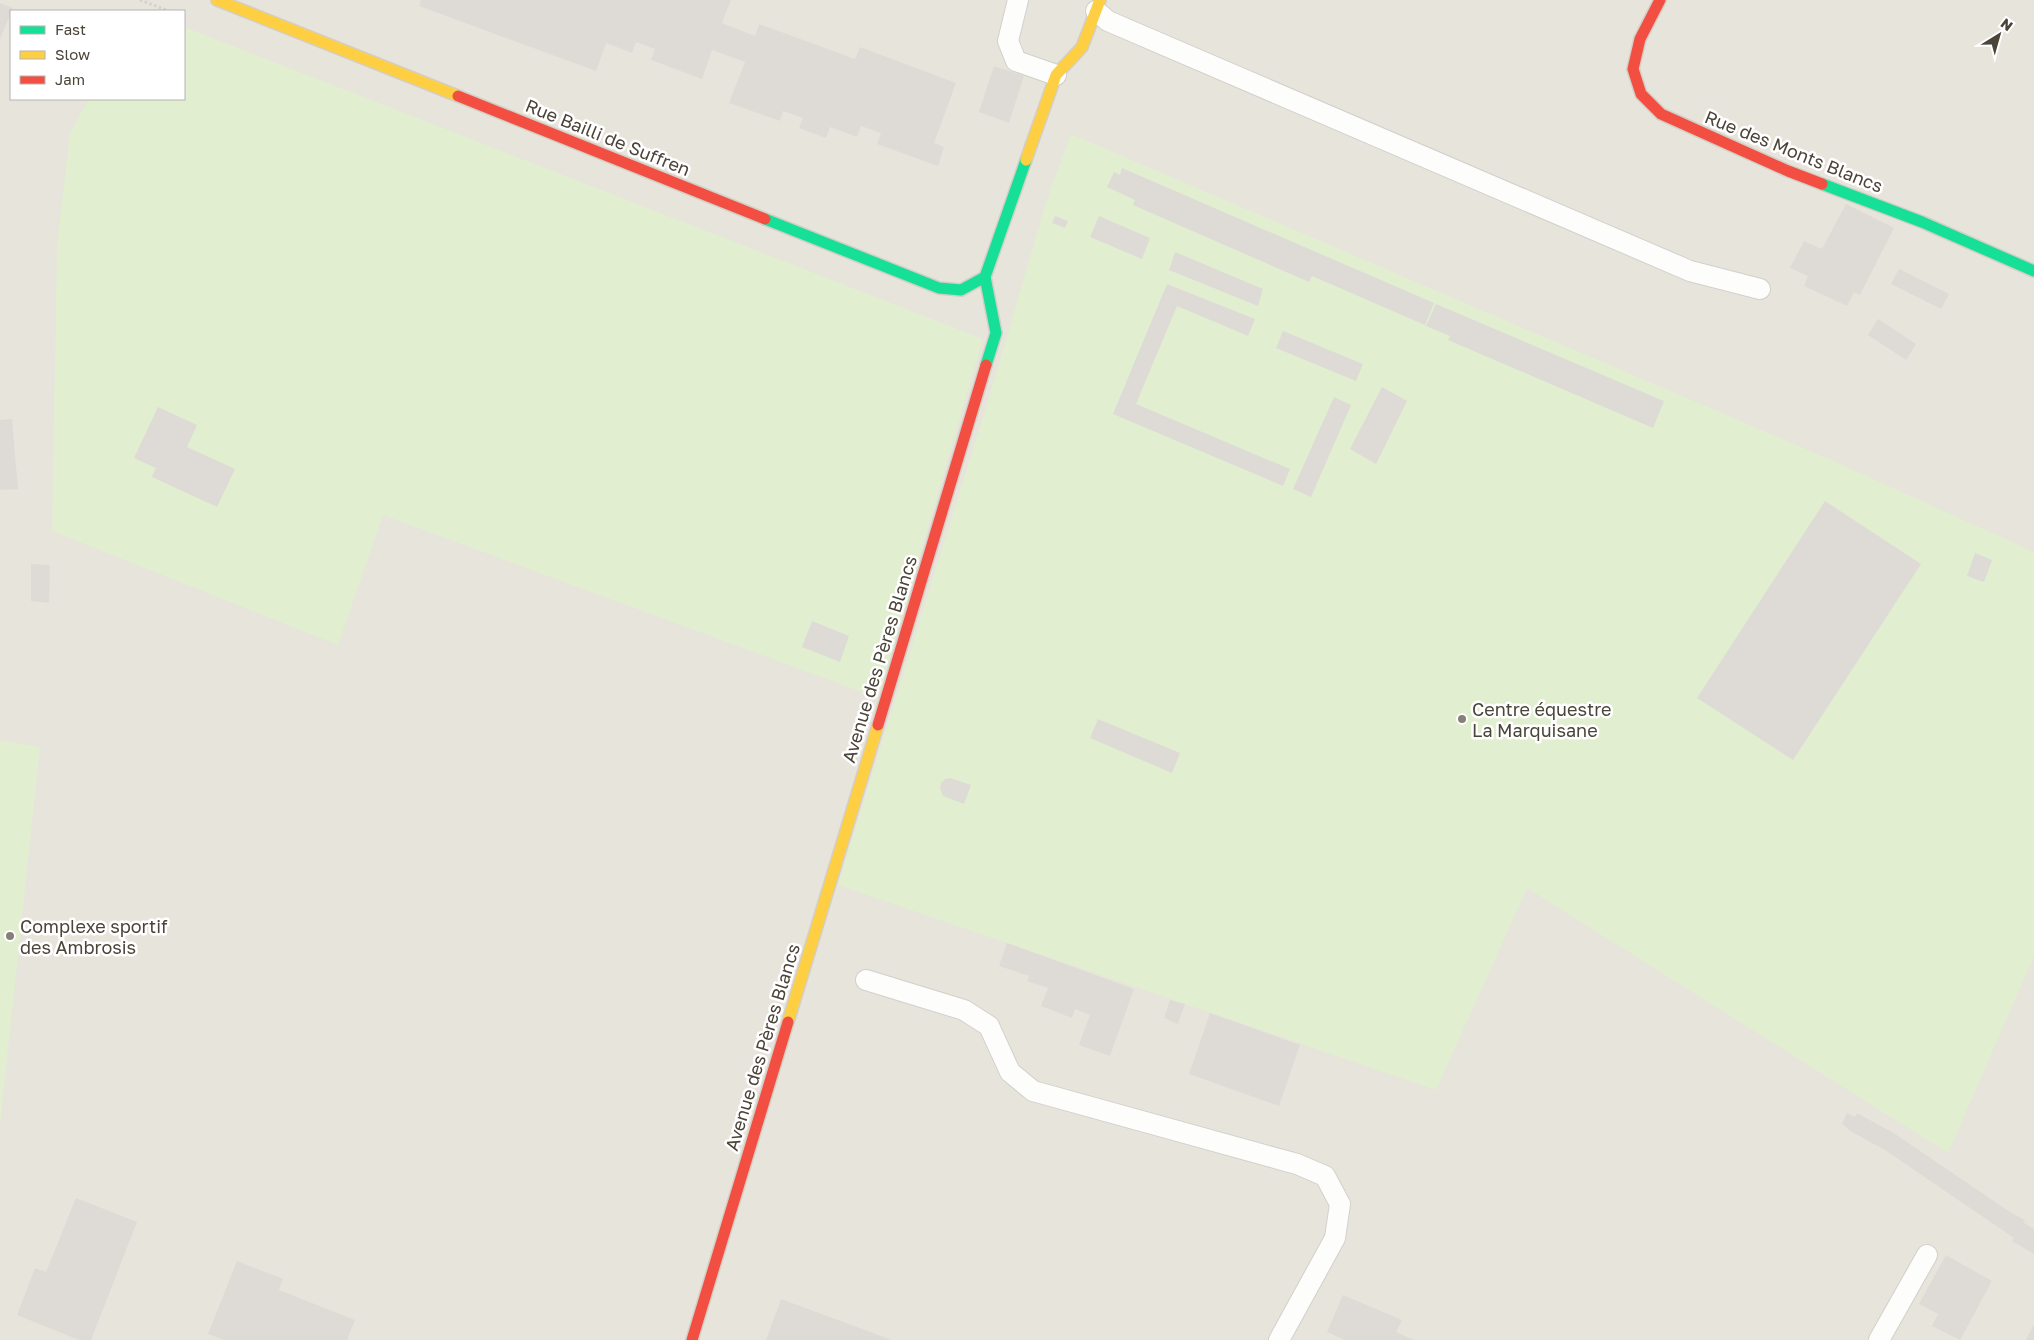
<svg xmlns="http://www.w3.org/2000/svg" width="2034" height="1340" font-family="'Golos Text',sans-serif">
<rect width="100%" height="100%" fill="#f4f2ee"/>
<path fill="#e7e4dc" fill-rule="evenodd" d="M0 0H2034V1340H0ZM11 11H184V99H11Z"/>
<g fill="#e1eecf">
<path d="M184 27 983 339 878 698 383 515 338 645 52 531 57 246 70 133 89 99H184Z"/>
<path d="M1071 134 1831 460 2034 552V956L1948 1153 1527 888 1436 1090 838 885 996 374 1047 199Z"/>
<path d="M0 740 40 747 0 1125Z"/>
</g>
<g fill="#dedbd6">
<path d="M421 0H731L722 23 755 36 759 24 855 59 860 47 956 83 934 143 944 147 938 166 877 144 881 133 861 126 857 137 830 127 826 138 799 128 803 118 783 111 780 121 729 103 745 62 712 50 702 79 651 60 655 49 636 42 632 53 606 43 596 71 419 6Z"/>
<path d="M0 3 13 8 0 39Z"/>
<path d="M994 66 1024 76 1009 123 979 112Z"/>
<path d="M1122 168 1434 303 1425 325 1312 276 1309 282 1133 205 1135 200 1107 187 1114 172 1120 175Z"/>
<path d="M1846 204 1894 228 1860 295 1854 292 1847 306 1804 286 1808 276 1790 268 1804 241 1822 249Z"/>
<path d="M1055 216 1068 221 1065 228 1052 223Z"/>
<path d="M1099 216 1150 238 1142 259 1090 237Z"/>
<path d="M1175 252 1263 289 1258 306 1169 270Z"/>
<path d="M1899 269 1949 294 1941 309 1891 284Z"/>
<path d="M1167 284 1255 319 1248 336 1177 306 1136 404 1290 469 1283 486 1113 414Z"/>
<path d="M1436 304 1664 401 1653 428 1448 340 1450 336 1426 326Z"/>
<path d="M1878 319 1916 344 1906 360 1868 335Z"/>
<path d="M1283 331 1363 364 1356 381 1276 348Z"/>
<path d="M1382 387 1407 401 1376 464 1350 449Z"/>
<path d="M1334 397 1351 405 1311 497 1293 489Z"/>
<path d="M158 407 197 425 187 447 235 469 217 507 152 477 156 468 134 458Z"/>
<path d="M12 419 18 489 0 490V420Z"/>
<path d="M1825 501 1921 564 1793 760 1697 698Z"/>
<path d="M1975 553 1992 560 1984 582 1967 576Z"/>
<path d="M31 564 50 565 49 603 31 601Z"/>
<path d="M812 621 849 636 840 662 802 647Z"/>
<path d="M1098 719 1180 753 1172 773 1090 738Z"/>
<path d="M950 778 971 785 964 804 943 796 940 788 941 783 945 779Z"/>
<path d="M1007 943 1134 989 1110 1056 1079 1045 1090 1015 1075 1009 1072 1018 1041 1006 1048 988 1027 981 1029 976 999 966Z"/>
<path d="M1170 1000 1185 1004 1178 1024 1164 1018Z"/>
<path d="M1210 1013 1300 1045 1279 1106 1189 1074Z"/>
<path d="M1847 1113 1855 1117 1857 1113 1895 1134 2010 1212 2025 1220 2023 1222 2034 1229V1254L2012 1241 2014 1238 1885 1150 1848 1130 1849 1129 1842 1124Z"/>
<path d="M76 1198 137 1222 91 1340H79L17 1315 35 1268 46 1272Z"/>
<path d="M1946 1255 1992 1281 1960 1340 1932 1326 1938 1314 1919 1304Z"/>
<path d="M237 1261 283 1279 279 1290 355 1320 347 1340H224L208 1334Z"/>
<path d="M1343 1295 1402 1320 1396 1332 1414 1340H1345L1327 1332Z"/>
<path d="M781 1299 892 1340H766Z"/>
<path d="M2034 1324V1340H2026Z"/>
</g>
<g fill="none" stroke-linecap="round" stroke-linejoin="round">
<defs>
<g id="lane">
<path d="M1018 0 1008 41 1016 61 1056 75"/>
<path d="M1096 11 1108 21 1690 271 1760 289"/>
<path d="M866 980 964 1010 989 1026 1010 1072 1033 1091 1297 1164 1325 1176 1340 1204 1335 1238 1279 1340"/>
<path d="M1879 1340 1927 1255"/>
</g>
<g id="fast">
<path d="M1822 184 1922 222 2034 271"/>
<path d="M765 219 939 288 961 290 985 277"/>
<path d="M986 365 996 333 985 277 1026 160"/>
</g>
<g id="slow">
<path d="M217 0 458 96"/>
<path d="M1026 160 1056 75 1082 47 1100 0"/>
<path d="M788 1022 878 725"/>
</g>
<g id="jam">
<path d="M1660 0 1640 39 1633 69 1641 94 1661 114 1788 171 1822 184"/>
<path d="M458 96 765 219"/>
<path d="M878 725 986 365"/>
<path d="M692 1340 788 1022"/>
</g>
</defs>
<use href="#lane" stroke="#d2d0cb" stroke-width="22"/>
<use href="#fast" stroke="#d3cfc5" stroke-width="14"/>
<use href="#slow" stroke="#d3cfc5" stroke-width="14"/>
<use href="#jam" stroke="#d3cfc5" stroke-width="14"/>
<path stroke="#d3d2cc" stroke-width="3" stroke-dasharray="2.5 2.5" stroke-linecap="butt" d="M140 0 169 11"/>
<use href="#lane" stroke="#fdfdfc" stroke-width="20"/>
<use href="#fast" stroke="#16e098" stroke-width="11"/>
<use href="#slow" stroke="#ffcf43" stroke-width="11"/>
<use href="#jam" stroke="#f24e42" stroke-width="11"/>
</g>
<g fill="#868178" stroke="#fff" stroke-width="2">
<circle cx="1462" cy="719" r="5"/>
<circle cx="10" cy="936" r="5"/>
</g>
<g text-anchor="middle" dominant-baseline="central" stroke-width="5" stroke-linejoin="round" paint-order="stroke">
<g font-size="18" fill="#4b4439" stroke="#fff">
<text transform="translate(608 137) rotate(22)">Rue Bailli de Suffren</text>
<text transform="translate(1794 151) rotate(22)">Rue des Monts Blancs</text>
<text transform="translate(879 659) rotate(-73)">Avenue des Pères Blancs</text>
<text transform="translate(762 1047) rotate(-73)">Avenue des Pères Blancs</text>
</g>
<g font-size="18" fill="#4b4439" stroke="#fff" text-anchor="start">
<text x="1472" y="709">Centre équestre<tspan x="1472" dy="21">La Marquisane</tspan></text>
<text x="20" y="926">Complexe sportif<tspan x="20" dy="21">des Ambrosis</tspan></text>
</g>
</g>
<rect x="10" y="10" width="175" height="90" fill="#ffffff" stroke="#b7b4b0"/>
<rect x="20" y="26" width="25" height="8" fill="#16e098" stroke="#b7b4b0"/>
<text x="55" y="35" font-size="15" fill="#4b4439">Fast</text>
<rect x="20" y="51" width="25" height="8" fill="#ffcf43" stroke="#b7b4b0"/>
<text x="55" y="60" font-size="15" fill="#4b4439">Slow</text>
<rect x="20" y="76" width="25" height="8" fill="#f24e42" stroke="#b7b4b0"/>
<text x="55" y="85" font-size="15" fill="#4b4439">Jam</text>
<g transform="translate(1999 35) rotate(37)" stroke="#ffffff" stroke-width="4" paint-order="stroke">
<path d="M0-4L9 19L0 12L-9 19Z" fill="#4b4439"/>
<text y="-8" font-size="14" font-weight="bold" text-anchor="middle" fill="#4b4439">N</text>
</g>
</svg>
